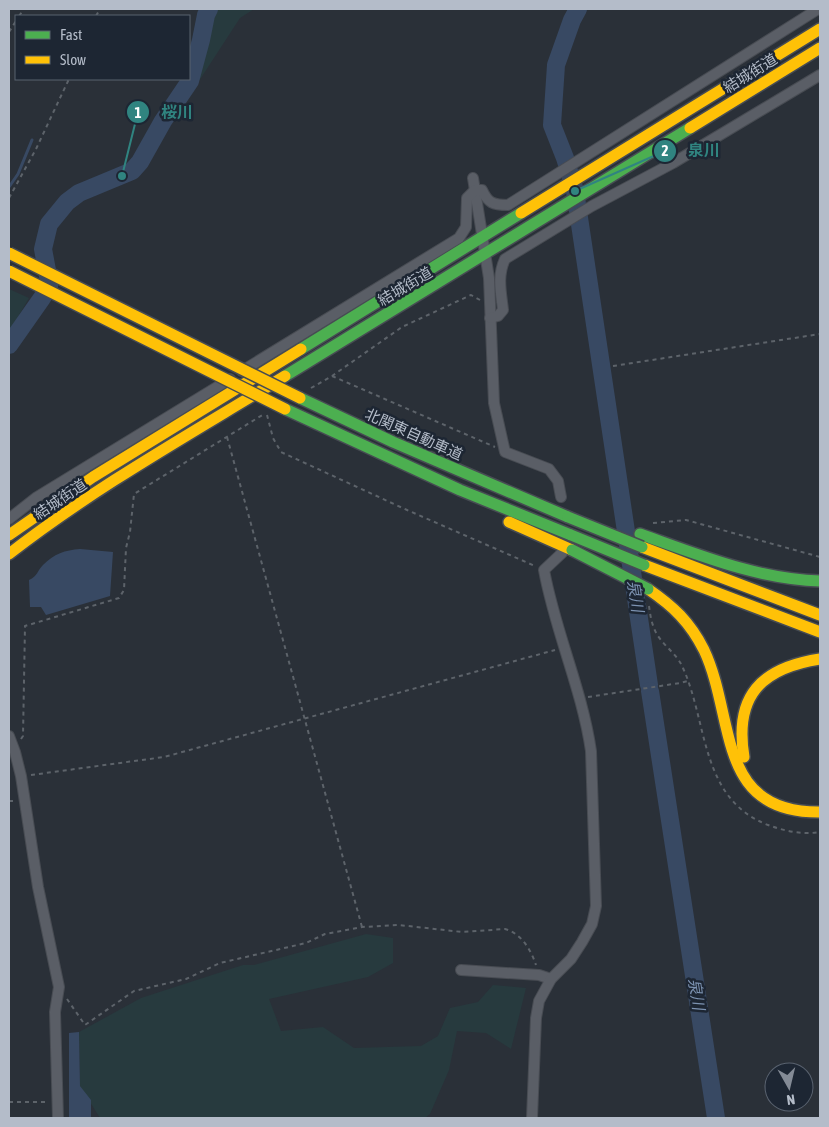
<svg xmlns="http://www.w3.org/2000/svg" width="829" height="1127" font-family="'Asap Condensed','Noto Sans JP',sans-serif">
<rect width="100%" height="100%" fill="#2a3038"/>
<g fill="#273a3e">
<path d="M219 9H254L240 18 197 84 214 15Z"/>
<path d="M9 289 29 298 9 332Z"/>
<path d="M366 934 393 938V963L368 977 269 999 281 1031 323 1027 354 1048 421 1046 438 1036 450 1008 478 1002 493 985 526 988 511 1049 486 1033 457 1031 449 1070 430 1114 425 1118H100L80 1086 79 1032 141 998 243 965H254Z"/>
</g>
<g fill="#384963">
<path d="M80 549 113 552 110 596 46 615 41 607H30L29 580C38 576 37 571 43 565 54 554 65 550 80 549Z"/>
<path d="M79 1032 80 1086 91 1100V1118H69V1033Z"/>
</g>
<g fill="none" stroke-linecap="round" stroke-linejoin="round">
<path stroke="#384963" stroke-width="3" d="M9 187 18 174 32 140"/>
<g stroke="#384963" stroke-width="18">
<path d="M578 9 572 20 556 65 552 125 565 158 575 191 649 685"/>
<path d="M9 345 42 298 49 287V281L43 249 49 224 67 202 79 193 132 171 140 162 163 121 190 81 201 40 206 15 209 9"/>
<path d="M650 691 716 1118"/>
</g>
<defs>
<g id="street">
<path d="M473 178 489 278 494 403 505 452 549 469 558 481 561 497"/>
<path d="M490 318 498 316 503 310C501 292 497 276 505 259L592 206 673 163 820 75"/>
<path d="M242 371 459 238 466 227 467 198 475 190H482C488 203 493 205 508 205L818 9"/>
<path d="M9 519 37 497 230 379"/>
<path d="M9 736 15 752 21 776 38 887 59 987 55 1012 58 1118"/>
<path d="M461 970 539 975 551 979"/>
<path d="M532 1118 536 1018 539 1001 551 979 571 959 582 942 592 924 596 906 591 751C582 689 555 631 544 570L562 553"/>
</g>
<g id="fast">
<path d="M301 349 521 213"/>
<path d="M285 376 690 128"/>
<path d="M300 398 393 442 568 517"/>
<path d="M285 409 460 490 571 535"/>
<path d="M640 534C699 555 757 579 820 581"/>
</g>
<g id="slow">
<path d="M690 128 820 48"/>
<path d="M521 213 820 29"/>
<path d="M509 522 572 550"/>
<path d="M9 535 93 477 301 349"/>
<path d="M642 547 820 615"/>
<path d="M9 554C95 487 192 433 285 376"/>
<path d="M644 565 820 632"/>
<path d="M648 589C673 606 690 622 704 650 736 718 715 813 820 812"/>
<path d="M744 757C734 696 761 668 820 659"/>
</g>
</defs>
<use href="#street" stroke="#484c53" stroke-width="12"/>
<use href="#fast" stroke="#474c53" stroke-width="14"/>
<use href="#slow" stroke="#474c53" stroke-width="14"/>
<g stroke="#5d636a" stroke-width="2" stroke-dasharray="4 4" stroke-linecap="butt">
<path d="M19 16 24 9"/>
<path d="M96 16 100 9"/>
<path d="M9 32 16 21"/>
<path d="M9 198 36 149 69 79"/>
<path d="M613 366 820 334"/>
<path d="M332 376 495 447"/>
<path d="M311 388 332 376 402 327 471 295 480 300"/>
<path d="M267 415 273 438 281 452 407 510 535 566"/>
<path d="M227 437 362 927"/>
<path d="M653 523 686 520 820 557"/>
<path d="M649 606C650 613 651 621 654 628 659 643 677 653 683 668 708 723 700 799 768 825 784 831 803 835 820 832"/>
<path d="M588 697 680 683 688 681"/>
<path d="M21 739 23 736 25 626 119 598 124 590 126 548 130 532 134 494 264 414"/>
<path d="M31 775 164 757 555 650"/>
<path d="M9 801H16"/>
<path d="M67 999 85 1025 134 991 186 979 220 963 306 943 325 934 362 927 399 925 462 932 505 929C521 933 531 950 536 965"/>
<path d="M9 1102H49"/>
</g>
<use href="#street" stroke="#5a5e66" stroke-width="10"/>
<use href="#fast" stroke="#4caf50" stroke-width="11"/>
<use href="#slow" stroke="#ffc107" stroke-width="11"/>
<defs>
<g id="fast-bridge">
<path d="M568 517 642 547"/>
<path d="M571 535 644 565"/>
<path d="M572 550 648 589"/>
</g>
<g id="slow-bridge">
<path d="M9 253 300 398"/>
<path d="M9 271 285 409"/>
</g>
</defs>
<use href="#fast-bridge" stroke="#474c53" stroke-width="14" stroke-linecap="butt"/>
<use href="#slow-bridge" stroke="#474c53" stroke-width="14" stroke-linecap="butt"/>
<use href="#fast-bridge" stroke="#4caf50" stroke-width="11"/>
<use href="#slow-bridge" stroke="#ffc107" stroke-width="11"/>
</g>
<g text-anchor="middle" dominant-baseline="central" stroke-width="5" stroke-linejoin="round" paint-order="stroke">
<g font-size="15" fill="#b4bcc9" stroke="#1d2633">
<text transform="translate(750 73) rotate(-32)">結城街道</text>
<text transform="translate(405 286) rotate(-31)">結城街道</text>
<text transform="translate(414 434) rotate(24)">北関東自動車道</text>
<text transform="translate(60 499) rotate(-34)">結城街道</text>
</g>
<g font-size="16" font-style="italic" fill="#7c92b1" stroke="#1d2633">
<text transform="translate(636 596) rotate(81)">泉川</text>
<text transform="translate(697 994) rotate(81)">泉川</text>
</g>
</g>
<path fill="none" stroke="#308480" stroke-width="2" d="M122 176L138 112M575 191L665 151"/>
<g fill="#308480" stroke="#1d2633" stroke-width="2">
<circle cx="122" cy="176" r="5"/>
<circle cx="575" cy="191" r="5"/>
<circle cx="138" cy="112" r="12"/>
<circle cx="665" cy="151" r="12"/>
</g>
<g font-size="15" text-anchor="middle" font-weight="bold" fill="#fff">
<text x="138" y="118">1</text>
<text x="665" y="156">2</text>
</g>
<g font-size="16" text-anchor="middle" font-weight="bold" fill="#308480" stroke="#1d2633" stroke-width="5" stroke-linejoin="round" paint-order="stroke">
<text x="177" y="118">桜川</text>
<text x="704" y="156">泉川</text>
</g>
<rect width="829" height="1127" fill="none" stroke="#b4bcc9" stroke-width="20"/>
<rect x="15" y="15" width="175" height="65" fill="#1d2633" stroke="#59626f"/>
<rect x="25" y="31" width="25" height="8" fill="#4caf50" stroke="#59626f"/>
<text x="60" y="40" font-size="15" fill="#b4bcc9">Fast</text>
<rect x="25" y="56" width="25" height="8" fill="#ffc107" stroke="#59626f"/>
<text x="60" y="65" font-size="15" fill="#b4bcc9">Slow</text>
<g transform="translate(789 1087) rotate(172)"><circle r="24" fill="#1d2633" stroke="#59626f"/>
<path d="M0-4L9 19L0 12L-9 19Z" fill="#848b96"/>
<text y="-8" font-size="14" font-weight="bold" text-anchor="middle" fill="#b4bcc9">N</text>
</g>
</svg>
